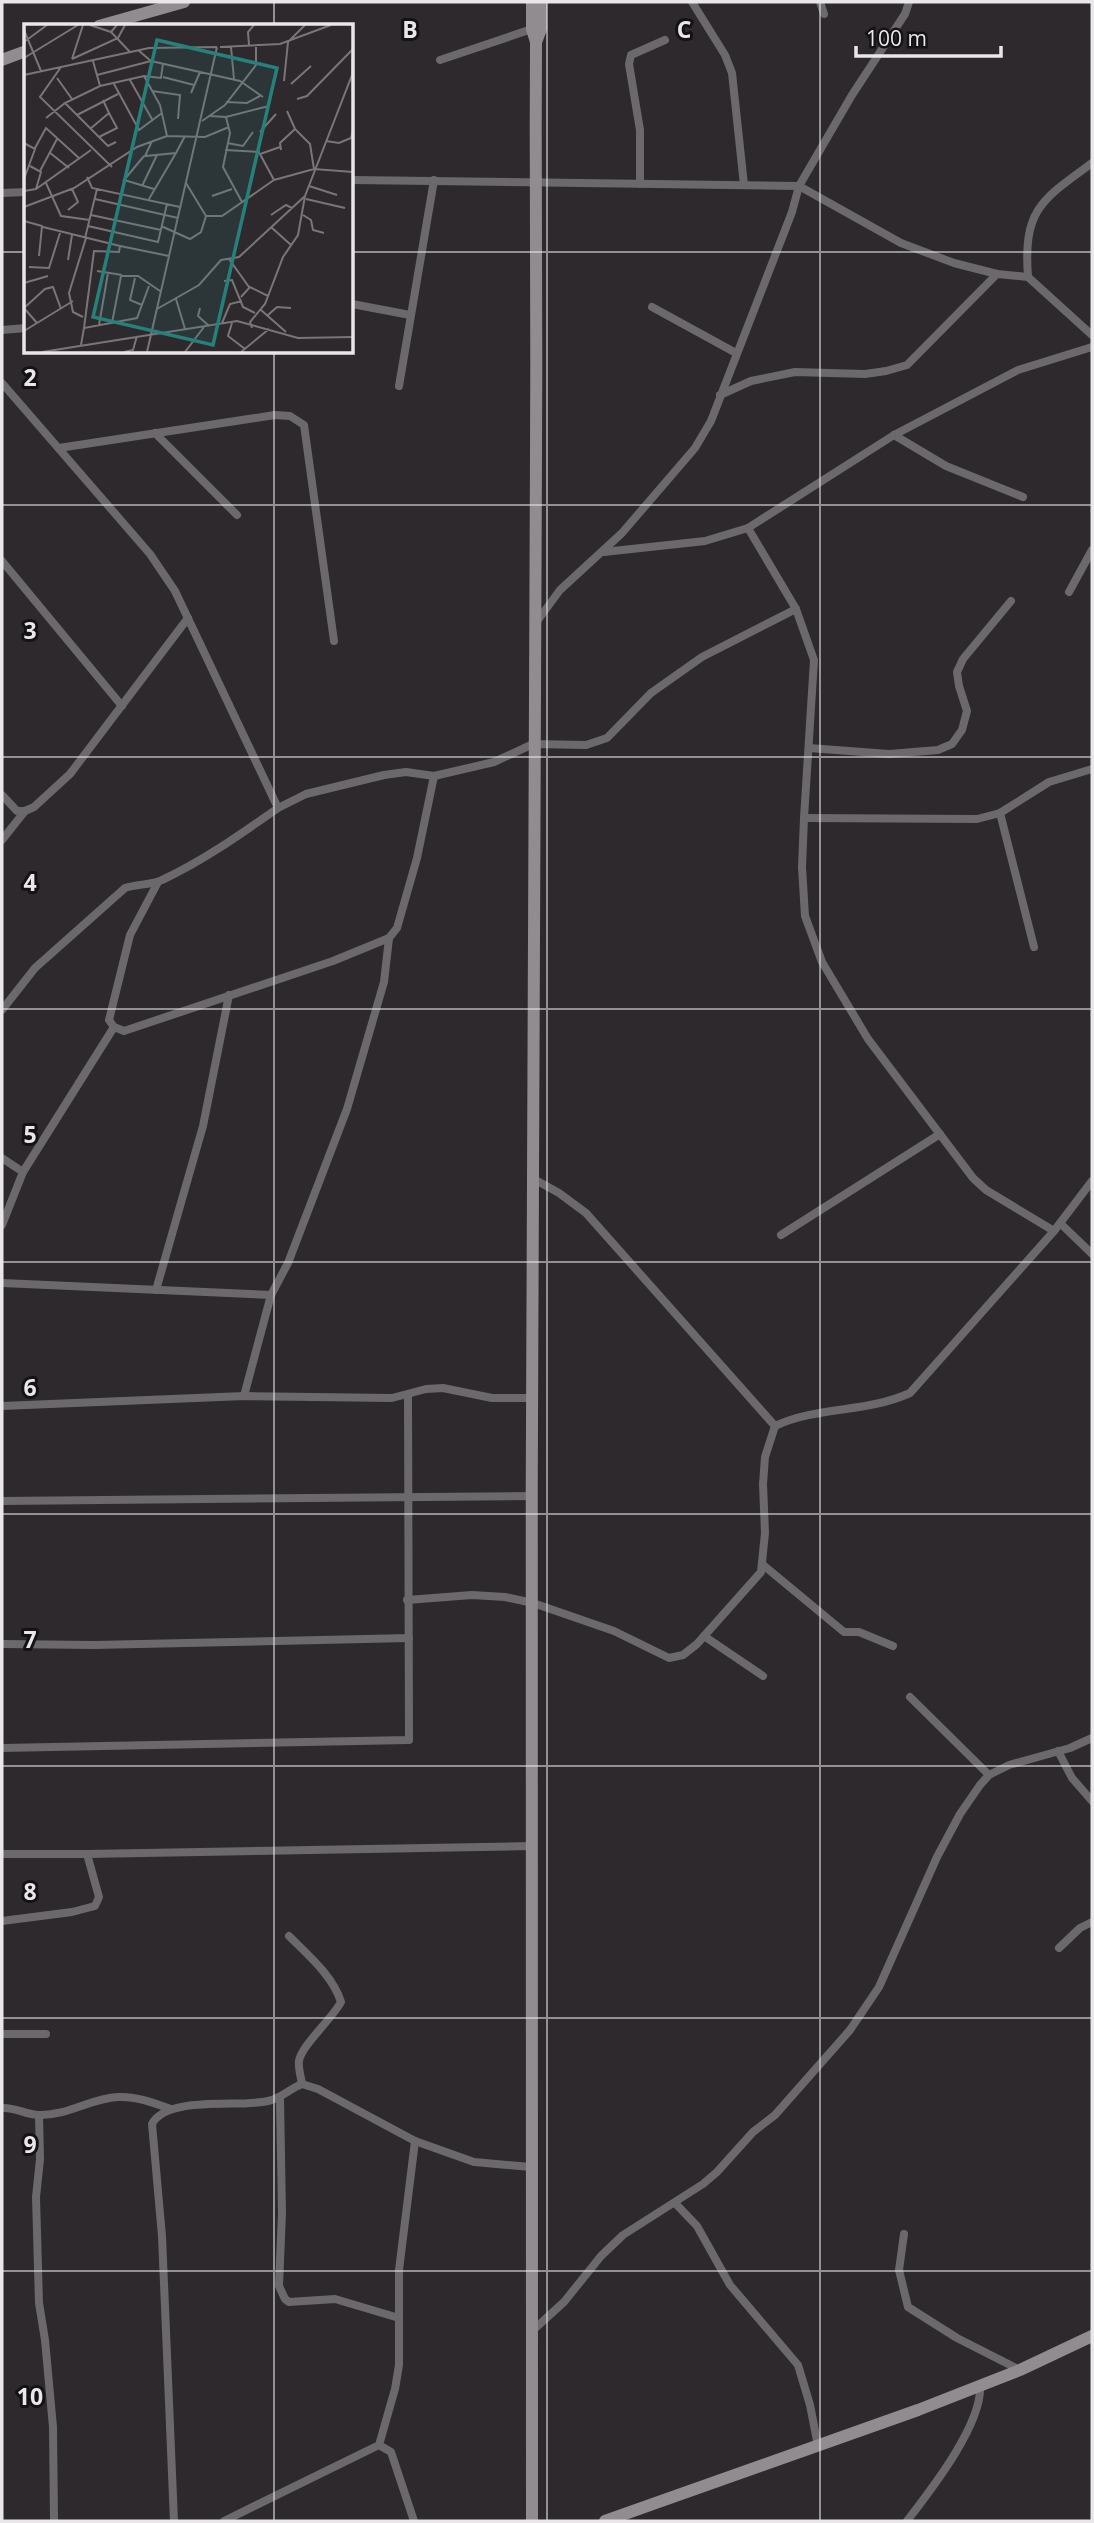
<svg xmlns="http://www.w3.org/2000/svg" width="1094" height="2523" font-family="'Open Sans',sans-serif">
<rect width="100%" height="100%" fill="#2d292d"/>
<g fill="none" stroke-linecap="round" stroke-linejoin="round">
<g stroke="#6b696b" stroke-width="8">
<path d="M692 2 725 55 732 73 744 185"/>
<path d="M820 2 824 14"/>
<path d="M440 60 532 29"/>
<path d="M1092 163C1041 200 1023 210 1028 277L1092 335"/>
<path d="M352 180 799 186 901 243 954 263 997 274 1028 277"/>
<path d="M640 184V130L629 64 631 55 665 40"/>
<path d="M2 193 26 192"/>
<path d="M352 304 410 315"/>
<path d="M652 307 736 353"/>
<path d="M2 330 26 328"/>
<path d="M2 383 150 554 175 591 278 808 306 794 384 775 406 772 434 776 494 762 533 744 586 745 607 738 651 693 702 657 796 609"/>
<path d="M399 386 434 180"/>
<path d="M720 395 751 381 795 372 865 374 886 371 907 365 997 274"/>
<path d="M155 433 237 515"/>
<path d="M894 435 946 466 1023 497"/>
<path d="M59 448 275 415 290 416 304 425 334 641"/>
<path d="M748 528 796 609 814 660 804 818 802 867 805 916 822 962 868 1039 973 1178 986 1190 1054 1231"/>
<path d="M604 552 705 541 748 528 894 435 1018 370 1092 347"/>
<path d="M2 561 122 706"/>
<path d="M1069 592 1092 550"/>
<path d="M535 624 560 590 622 533 695 448 711 421 792 212 799 186 852 95 905 14 909 2"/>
<path d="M809 748 889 754 938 750 952 744 962 730 967 711 959 686 957 672 963 659 1011 601"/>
<path d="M2 795 17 811H25L34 807 70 774 188 618"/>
<path d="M1000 813 1034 947"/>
<path d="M804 818 977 819 1000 813 1049 782 1092 769"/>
<path d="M2 840 25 811"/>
<path d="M158 882 130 935 109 1020 114 1027 124 1031 333 961 389 938 397 928 417 858 434 776"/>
<path d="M2 1010 35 968 125 888C137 884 152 885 162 880 203 861 241 834 278 808"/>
<path d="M2 1158 23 1172"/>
<path d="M532 1178 559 1193 586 1213 775 1426"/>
<path d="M1060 1223 1092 1254"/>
<path d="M2 1225 23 1172 114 1027"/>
<path d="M781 1235 940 1134"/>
<path d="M2 1283 271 1295"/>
<path d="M156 1290 203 1126 229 995"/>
<path d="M244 1396 271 1295 288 1263 347 1109 384 982 389 938"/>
<path d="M2 1406 244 1396 392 1398 426 1389 443 1388 492 1398H532"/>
<path d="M2 1501 532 1496"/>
<path d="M762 1564 844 1632H859L893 1646"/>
<path d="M407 1600 472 1595 505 1597 533 1603 614 1631 669 1658 683 1655 697 1644 761 1572 765 1533 763 1484 765 1457 775 1426C818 1406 866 1413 910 1393L1054 1231 1092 1181"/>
<path d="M704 1636 763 1676"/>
<path d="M2 1644 94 1645 409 1638"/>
<path d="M910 1697 989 1775"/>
<path d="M2 1748 409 1740 408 1395"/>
<path d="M1058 1751 1072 1778 1092 1801"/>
<path d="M2 1854H87"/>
<path d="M2 1921 72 1912 95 1906 99 1897 87 1854 531 1846"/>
<path d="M289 1936C308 1955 333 1976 341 2002 332 2019 301 2046 299 2061 298 2068 301 2077 302 2084"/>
<path d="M1059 1948 1080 1928 1092 1922"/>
<path d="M2 2034H46"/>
<path d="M280 2098 282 2213 279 2286 285 2299 289 2302 335 2299 399 2318"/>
<path d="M2 2108C15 2107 26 2115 39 2115 67 2116 91 2098 118 2097 136 2096 154 2103 171 2109"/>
<path d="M39 2115 40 2159 36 2197 39 2303 45 2340 53 2427 54 2521"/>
<path d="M675 2203 697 2226 730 2285 798 2365 810 2405 818 2446"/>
<path d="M904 2234 899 2270 908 2307 957 2338 1020 2370"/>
<path d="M531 2332 564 2302 601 2256 623 2235 703 2184 717 2172 753 2132 775 2115 850 2030 879 1987 937 1857 960 1814 980 1785 989 1775 1009 1765 1070 1748 1092 1738"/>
<path d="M379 2445 391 2452 414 2521"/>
<path d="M174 2521 162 2236 152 2124C167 2095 240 2108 268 2101 282 2098 289 2089 302 2084L318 2089 415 2141 474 2162 531 2167"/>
<path d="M224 2521 379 2445 395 2389 399 2365V2270L415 2141"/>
<path d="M907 2521C930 2491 983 2424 980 2385"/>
</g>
<g stroke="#908c8f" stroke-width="12">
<path d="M99 26 184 2"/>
<path d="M536 42 541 29V2"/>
<path d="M2 60 26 51"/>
<path d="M532 2521C531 1832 531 1142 536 453 537 316 535 179 536 42L532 29V2"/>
<path d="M605 2521 918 2410 1020 2370 1092 2336"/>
</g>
</g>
<path fill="none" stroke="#eae7ea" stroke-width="2" stroke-opacity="0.55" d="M274 2V26M547 2V2521M820 2V2521M2 252H26M352 252H1092M274 352V2521M2 505H1092M2 757H1092M2 1009H1092M2 1262H1092M2 1514H1092M2 1766H1092M2 2018H1092M2 2271H1092"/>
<g transform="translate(24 24)">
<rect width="329" height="329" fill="#2d292d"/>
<path fill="none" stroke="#797579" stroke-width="2" d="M66 1 87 8 93 1M0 6 17 47M87 8 106 28M0 18 23 1M225 21 224 8 230 1M196 23 256 20 307 1M207 23 210 55M114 26 127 37 216 57 239 73M0 34 54 1M48 35 94 14 101 1M48 35 59 1M69 37 76 62M37 43 16 73 88 143M0 51 125 24 193 23M73 51 127 37M120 52 136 81 143 112 181 113 205 103M139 53 170 61M33 54 48 75M106 56 129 97M260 57 264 18 281 1M90 60 115 106 138 89M267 60 287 42M128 67 156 71 154 95M167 69 176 48M273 75 283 72 328 26M202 78 223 79 236 72M263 87 271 105 286 120 290 145M53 91 94 70M186 92 202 93 245 82M202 93 206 109 199 143 218 178M22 94 41 79M178 97 201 81 232 41V23M66 105 85 89 79 76M236 108 252 90M75 113 93 104 85 89M128 117 121 132 152 129 161 112M302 117 315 119 327 114 329 106M92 118 84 122 41 79 76 62 120 52 137 54 139 39M0 119 11 125 0 155M203 119 219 122 229 108M11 124 22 104 56 135M201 126 236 128M257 126 256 119 271 105M25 128 45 144M120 132 100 156 130 165M6 142 17 148 12 165M16 147 33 115M63 153 68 164 156 183M250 156 236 130 256 123M22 159 37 192 66 196M162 159 182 192M118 162 133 131M285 162 313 171M0 167 12 165 67 126M188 172 208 165M71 175 154 194M125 175 152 129M282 175 321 184M0 183 50 164 113 123 143 112M44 186 54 178 48 165M67 191 137 206M247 191 262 181 268 184M279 191 287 196 289 206 300 209M0 197 18 202 15 232M64 202 134 218 143 180M137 202 166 215 177 208 182 192H198L250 156 290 145 329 148M19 203 96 222M247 203 267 221M61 214 73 165M205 235 225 263M44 236 48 211M5 243 25 244 36 209M73 247 98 251M111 254 106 276 118 281M200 257 208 256 219 283 231 289M0 259 24 252M217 273 226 263 244 272M152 275 161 305M176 284 174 292 185 302M133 285 175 261 197 236 215 233 281 172M237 286 262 308M244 291 253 283 267 284M59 293 49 288 45 269 62 214M13 299 0 284 21 265 29 263 37 285M88 299 97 252H114L136 267M198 299 206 280 218 277M208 299 204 312 221 325M75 301 84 249M60 304 70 227 95 228 96 222 145 232M228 304 226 298 241 280 259 233 274 211 281 172 328 51 329 19M0 307 49 277M57 321 60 304 113 294 125 262M18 328 213 297 274 314 329 313M100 328 109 326 113 312M123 328 193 23M161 328 180 303M217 328 245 305"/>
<path fill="#25817a" fill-opacity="0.15" stroke="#25817a" stroke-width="3.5" d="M133 16 253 44 189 321 69 293Z"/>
<rect width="329" height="329" fill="none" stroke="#eae7ea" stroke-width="3.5"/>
</g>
<g font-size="23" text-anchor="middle" font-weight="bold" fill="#eae7ea" stroke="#141214" stroke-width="6" stroke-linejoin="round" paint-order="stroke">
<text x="410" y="38">B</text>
<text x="684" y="38">C</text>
<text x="30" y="386">2</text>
<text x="30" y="639">3</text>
<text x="30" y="891">4</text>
<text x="30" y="1143">5</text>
<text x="30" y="1396">6</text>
<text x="30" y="1648">7</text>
<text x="30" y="1900">8</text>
<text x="30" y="2153">9</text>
<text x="30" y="2405">10</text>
</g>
<rect width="1094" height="2523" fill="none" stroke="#eae7ea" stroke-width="7"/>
<path d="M856 46v10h145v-10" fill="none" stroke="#eae7ea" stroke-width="3.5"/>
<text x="866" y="46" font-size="21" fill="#eae7ea" stroke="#141214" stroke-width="5" paint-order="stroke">100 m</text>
</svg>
